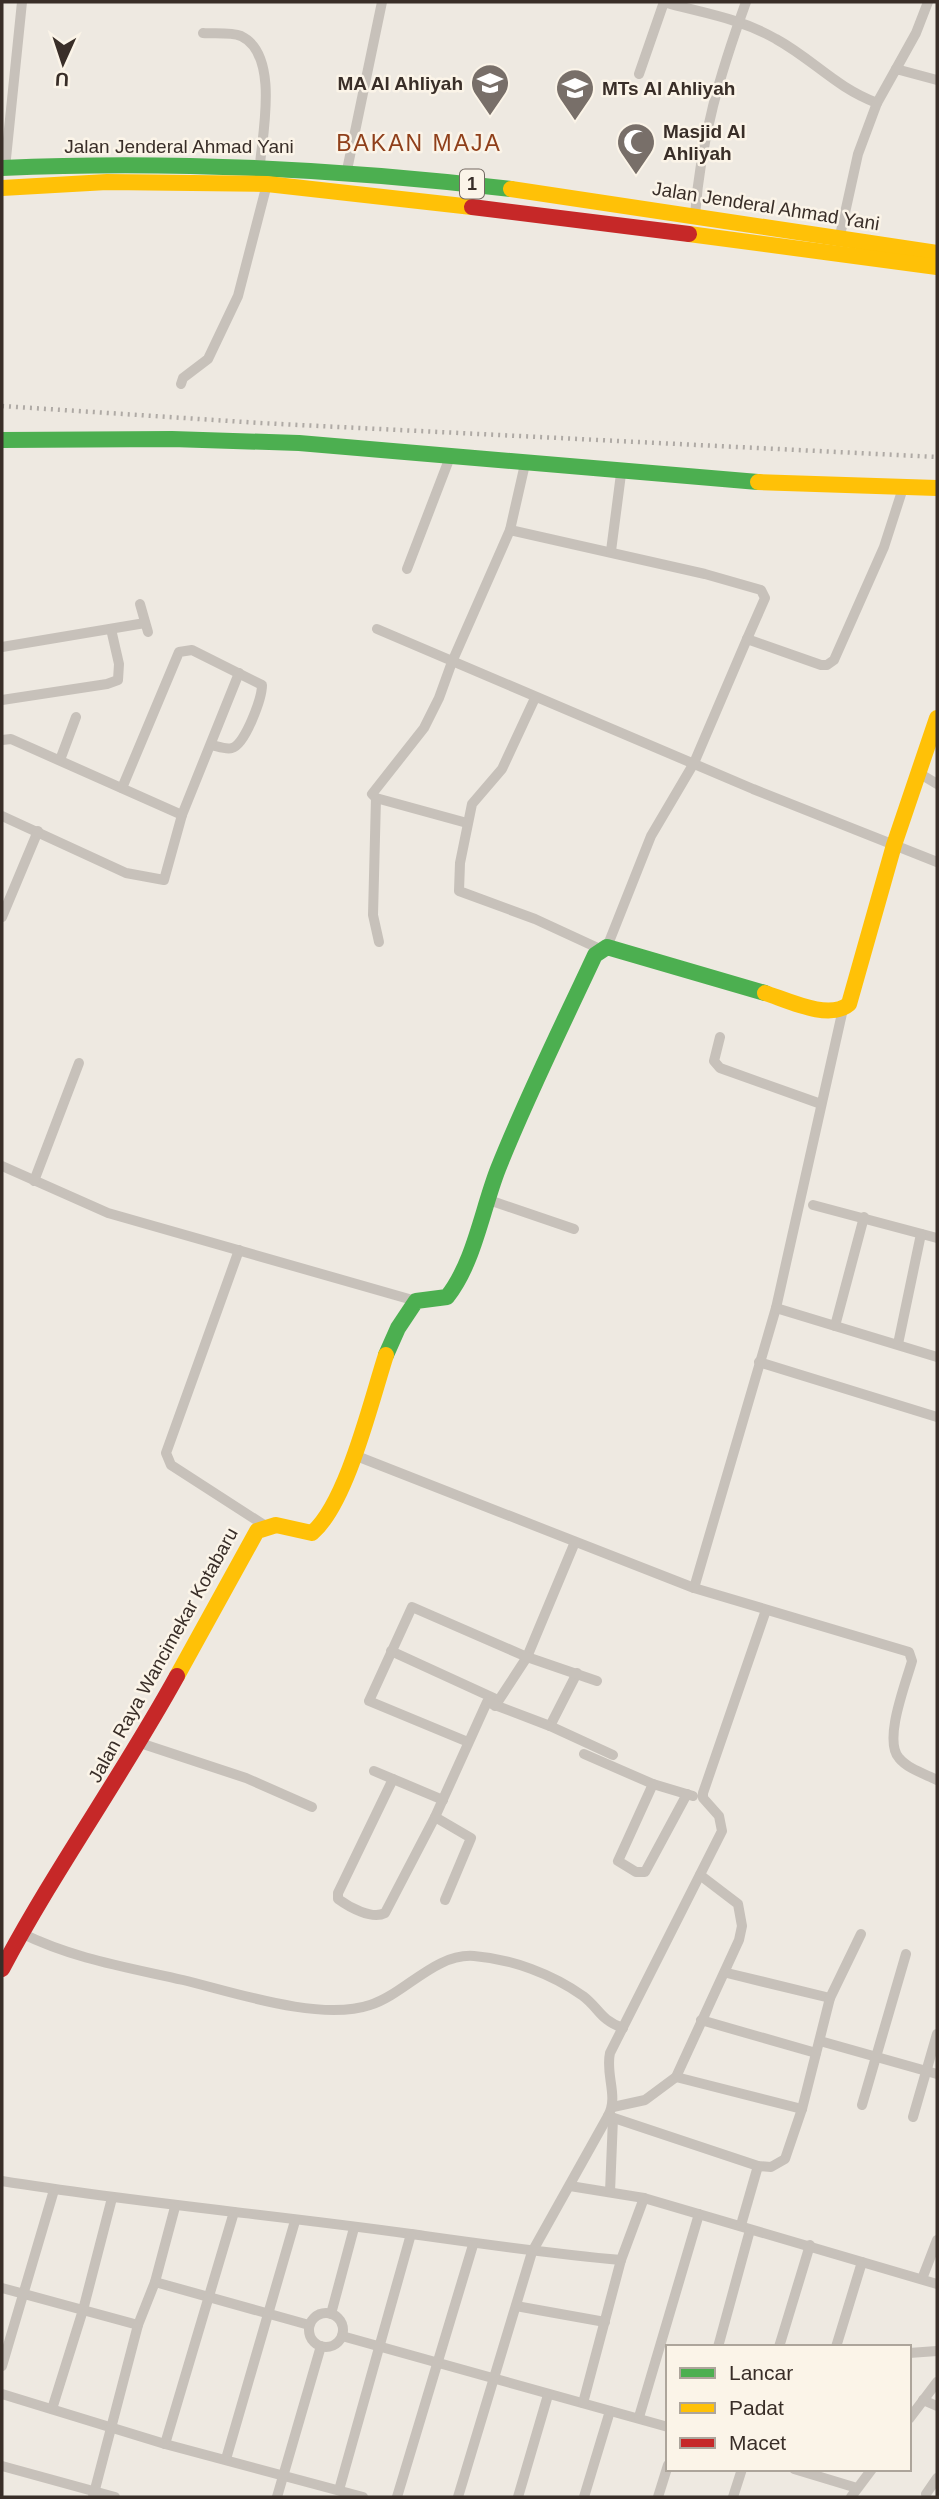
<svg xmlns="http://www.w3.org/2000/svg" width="939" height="2499" font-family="Arial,sans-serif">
<rect width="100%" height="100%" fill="#eee9e1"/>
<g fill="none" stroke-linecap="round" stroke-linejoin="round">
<g stroke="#c7c1ba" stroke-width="10">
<path d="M663 2C702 13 740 18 776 39 814 60 835 87 877 103L896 69 937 80"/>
<path d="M203 33C213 34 231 32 241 36 279 54 263 131 260 164"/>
<path d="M896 69 916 33 928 2"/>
<path d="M639 74 664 2"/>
<path d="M5 168 22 2"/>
<path d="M347 170 382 2"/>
<path d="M695 215C701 137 720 74 746 2"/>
<path d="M839 240 858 154 877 103"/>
<path d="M181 384 183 378 208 359 238 296 267 184"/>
<path d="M510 530 705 574 761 590 765 598 747 639"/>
<path d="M611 551 621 474"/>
<path d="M407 569 450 457"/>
<path d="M140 604 148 632"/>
<path d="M377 629 753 789 937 862"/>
<path d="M2 647 145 623"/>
<path d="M535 698 502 769 472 804 460 863 459 891 535 919 600 949"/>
<path d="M2 700 107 684 118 680 119 664 111 629"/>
<path d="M2 740 11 739 182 815"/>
<path d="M60 760 76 717"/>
<path d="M917 772 937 784"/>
<path d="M122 788 179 652 192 650 262 685C262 698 245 745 232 748 226 750 217 746 211 745"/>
<path d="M376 798 373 915 379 942"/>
<path d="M2 816 126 873 164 880 182 815 239 673"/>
<path d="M467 823 376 798 372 794 424 728 439 698 452 662 510 530 525 464"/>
<path d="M2 917 38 831"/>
<path d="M607 947 651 836 694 763 747 639 821 665H827L834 660 884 547 903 488"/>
<path d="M843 1009 776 1308 694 1588 909 1652 912 1661C906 1683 883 1740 899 1758 908 1769 925 1774 937 1780"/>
<path d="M720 1037 714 1061 720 1068 821 1104"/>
<path d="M2 1166 108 1213 416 1301"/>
<path d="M34 1181 79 1063"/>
<path d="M486 1199 574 1229"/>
<path d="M813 1205 937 1238"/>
<path d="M239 1250 166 1453 171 1465 264 1525"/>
<path d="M776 1308 937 1357"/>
<path d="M835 1326 864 1217"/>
<path d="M898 1344 921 1234"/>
<path d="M759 1362 937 1417"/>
<path d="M354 1455 694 1588"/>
<path d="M391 1651 498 1700"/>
<path d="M495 1706 527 1657 575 1542"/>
<path d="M550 1726 577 1673"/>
<path d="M468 1742 369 1701 412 1607 527 1657 597 1681"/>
<path d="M140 1743 246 1778 312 1807"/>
<path d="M584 1754 653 1784 693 1796"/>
<path d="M374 1771 443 1800"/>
<path d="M393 1779 338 1893V1899C349 1907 372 1920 385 1913L435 1817 487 1702 550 1726 613 1755"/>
<path d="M653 1784 618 1861 636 1872H645L687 1794"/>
<path d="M435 1817 471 1838 445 1900"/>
<path d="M21 1933C74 1959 126 1967 183 1980 233 1992 320 2022 370 2005 405 1994 435 1953 474 1956 512 1959 552 1974 583 1996 599 2008 600 2020 623 2028"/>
<path d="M727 1973 830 1998"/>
<path d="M701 2020 816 2053"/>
<path d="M820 2041 937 2074"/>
<path d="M676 2077 802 2109"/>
<path d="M862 2105 906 1954"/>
<path d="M613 2107 645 2100 676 2077 739 1940 742 1926 738 1904 700 1875"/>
<path d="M608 2116C619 2096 605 2075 610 2053L722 1831 719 1816 703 1798V1793L766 1610"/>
<path d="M913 2117 937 2034"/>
<path d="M2 2181C138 2203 275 2215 411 2234 482 2244 551 2254 621 2260"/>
<path d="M570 2186 644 2198 937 2284"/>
<path d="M610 2192 613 2118"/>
<path d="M741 2225 758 2166"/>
<path d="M922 2279 937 2240"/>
<path d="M155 2282 309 2325"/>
<path d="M2 2288 138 2325"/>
<path d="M516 2306 605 2322"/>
<circle cx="326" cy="2330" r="17"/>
<path d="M331 2314 354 2228"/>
<path d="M342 2336 668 2427"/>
<path d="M718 2347 750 2230"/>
<path d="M779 2347 810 2245"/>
<path d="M836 2347 862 2262"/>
<path d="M909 2353 937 2351"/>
<path d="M2 2366 54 2190"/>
<path d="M2 2394 165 2444 363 2497"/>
<path d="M923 2400 937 2406"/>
<path d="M583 2403 621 2260 644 2198"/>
<path d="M52 2409 83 2310 112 2198"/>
<path d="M639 2417 699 2214"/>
<path d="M909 2419 937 2382"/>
<path d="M165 2444 234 2212"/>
<path d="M226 2459 295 2221"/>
<path d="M2 2466 115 2497"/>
<path d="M794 2469 857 2488"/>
<path d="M339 2490 411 2234"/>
<path d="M926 2494 937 2478"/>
<path d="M93 2497 138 2325 155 2282 175 2207"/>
<path d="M277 2497 321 2346"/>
<path d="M397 2497 473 2245"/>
<path d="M458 2497 532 2252 608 2116 758 2166 771 2167 785 2159 802 2109 830 1998 861 1934"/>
<path d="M518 2497 548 2395"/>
<path d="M584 2497 610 2411"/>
<path d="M658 2497 668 2465"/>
<path d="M733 2497 742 2469"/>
<path d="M851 2497 872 2469"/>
</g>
<g stroke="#4caf50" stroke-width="16">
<path d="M2 168C173 160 341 169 511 189"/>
<path d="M2 440 172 439 299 443 758 482"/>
<path d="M386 1355 398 1328 416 1301 447 1297C474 1263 482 1210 498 1169 527 1096 562 1026 595 955L607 947 765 993"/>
</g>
<g stroke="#ffc107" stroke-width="16">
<path d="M2 188 107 182 267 184 472 207"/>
<path d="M511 189 937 253"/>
<path d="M689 234 937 267"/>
<path d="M758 482 937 488"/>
<path d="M765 993C787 1000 829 1021 849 1004L894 845 937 718"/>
<path d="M177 1676 257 1531 276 1525 312 1533C347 1503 371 1401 386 1355"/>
</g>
<g stroke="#c62828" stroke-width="16">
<path d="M472 207 689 234"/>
<path d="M2 1969C55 1869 122 1776 177 1676"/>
</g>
<path stroke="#afaaa5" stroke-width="4.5" stroke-dasharray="2 5" stroke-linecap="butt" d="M2 406 260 423 937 457"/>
</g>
<defs>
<symbol id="school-pin" viewBox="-11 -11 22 30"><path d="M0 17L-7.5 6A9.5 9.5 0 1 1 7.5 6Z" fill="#786f69" stroke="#fbf4e8"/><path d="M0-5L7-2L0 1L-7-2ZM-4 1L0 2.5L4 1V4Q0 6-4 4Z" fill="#fff"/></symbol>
<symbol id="mosque-pin" viewBox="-11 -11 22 30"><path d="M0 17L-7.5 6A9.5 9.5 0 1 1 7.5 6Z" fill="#786f69" stroke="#fbf4e8"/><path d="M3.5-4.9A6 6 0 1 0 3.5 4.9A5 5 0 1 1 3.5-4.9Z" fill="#fff"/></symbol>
</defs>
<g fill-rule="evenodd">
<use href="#school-pin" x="468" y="61" width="44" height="60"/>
<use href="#school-pin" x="553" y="66" width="44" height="60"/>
<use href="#mosque-pin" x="614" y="120" width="44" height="60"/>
</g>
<g text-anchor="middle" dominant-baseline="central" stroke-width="5" stroke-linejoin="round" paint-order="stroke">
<rect fill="#fbf4e8" stroke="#736962" stroke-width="2" x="460" y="169.5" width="24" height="29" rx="5"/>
<g font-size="18" font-weight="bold" fill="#392e28">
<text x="472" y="184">1</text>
</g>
<g font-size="19" font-weight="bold" fill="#392e28" stroke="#fbf4e8" text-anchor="start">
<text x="463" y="83" text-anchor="end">MA Al Ahliyah</text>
<text x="602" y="88">MTs Al Ahliyah</text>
<text x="663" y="131">Masjid Al<tspan x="663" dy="22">Ahliyah</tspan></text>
</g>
<g font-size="19" fill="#392e28" stroke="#fbf4e8">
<text x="179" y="146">Jalan Jenderal Ahmad Yani</text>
<text transform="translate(766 206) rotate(9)">Jalan Jenderal Ahmad Yani</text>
<text transform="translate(163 1655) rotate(-61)">Jalan Raya Wancimekar Kotabaru</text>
</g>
<g font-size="23" letter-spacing="2" fill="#8f3f1a" stroke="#fbf4e8">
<text x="419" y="143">BAKAN MAJA</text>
</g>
</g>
<rect width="939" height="2499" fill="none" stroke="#392e28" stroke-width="7"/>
<rect x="666" y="2345" width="245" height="126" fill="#fbf4e8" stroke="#ada59b" stroke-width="2"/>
<rect x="680" y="2368" width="35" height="10" fill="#4caf50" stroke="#ada59b" stroke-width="2"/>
<text x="729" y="2380" font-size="21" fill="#392e28">Lancar</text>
<rect x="680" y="2403" width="35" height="10" fill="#ffc107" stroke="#ada59b" stroke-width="2"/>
<text x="729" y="2415" font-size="21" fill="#392e28">Padat</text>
<rect x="680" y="2438" width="35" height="10" fill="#c62828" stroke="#ada59b" stroke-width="2"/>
<text x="729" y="2450" font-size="21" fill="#392e28">Macet</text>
<g transform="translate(63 63) rotate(183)" stroke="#fbf4e8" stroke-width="5" paint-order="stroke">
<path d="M0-5L12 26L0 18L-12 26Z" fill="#392e28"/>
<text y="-10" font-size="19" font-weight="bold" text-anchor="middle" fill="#392e28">U</text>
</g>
</svg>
